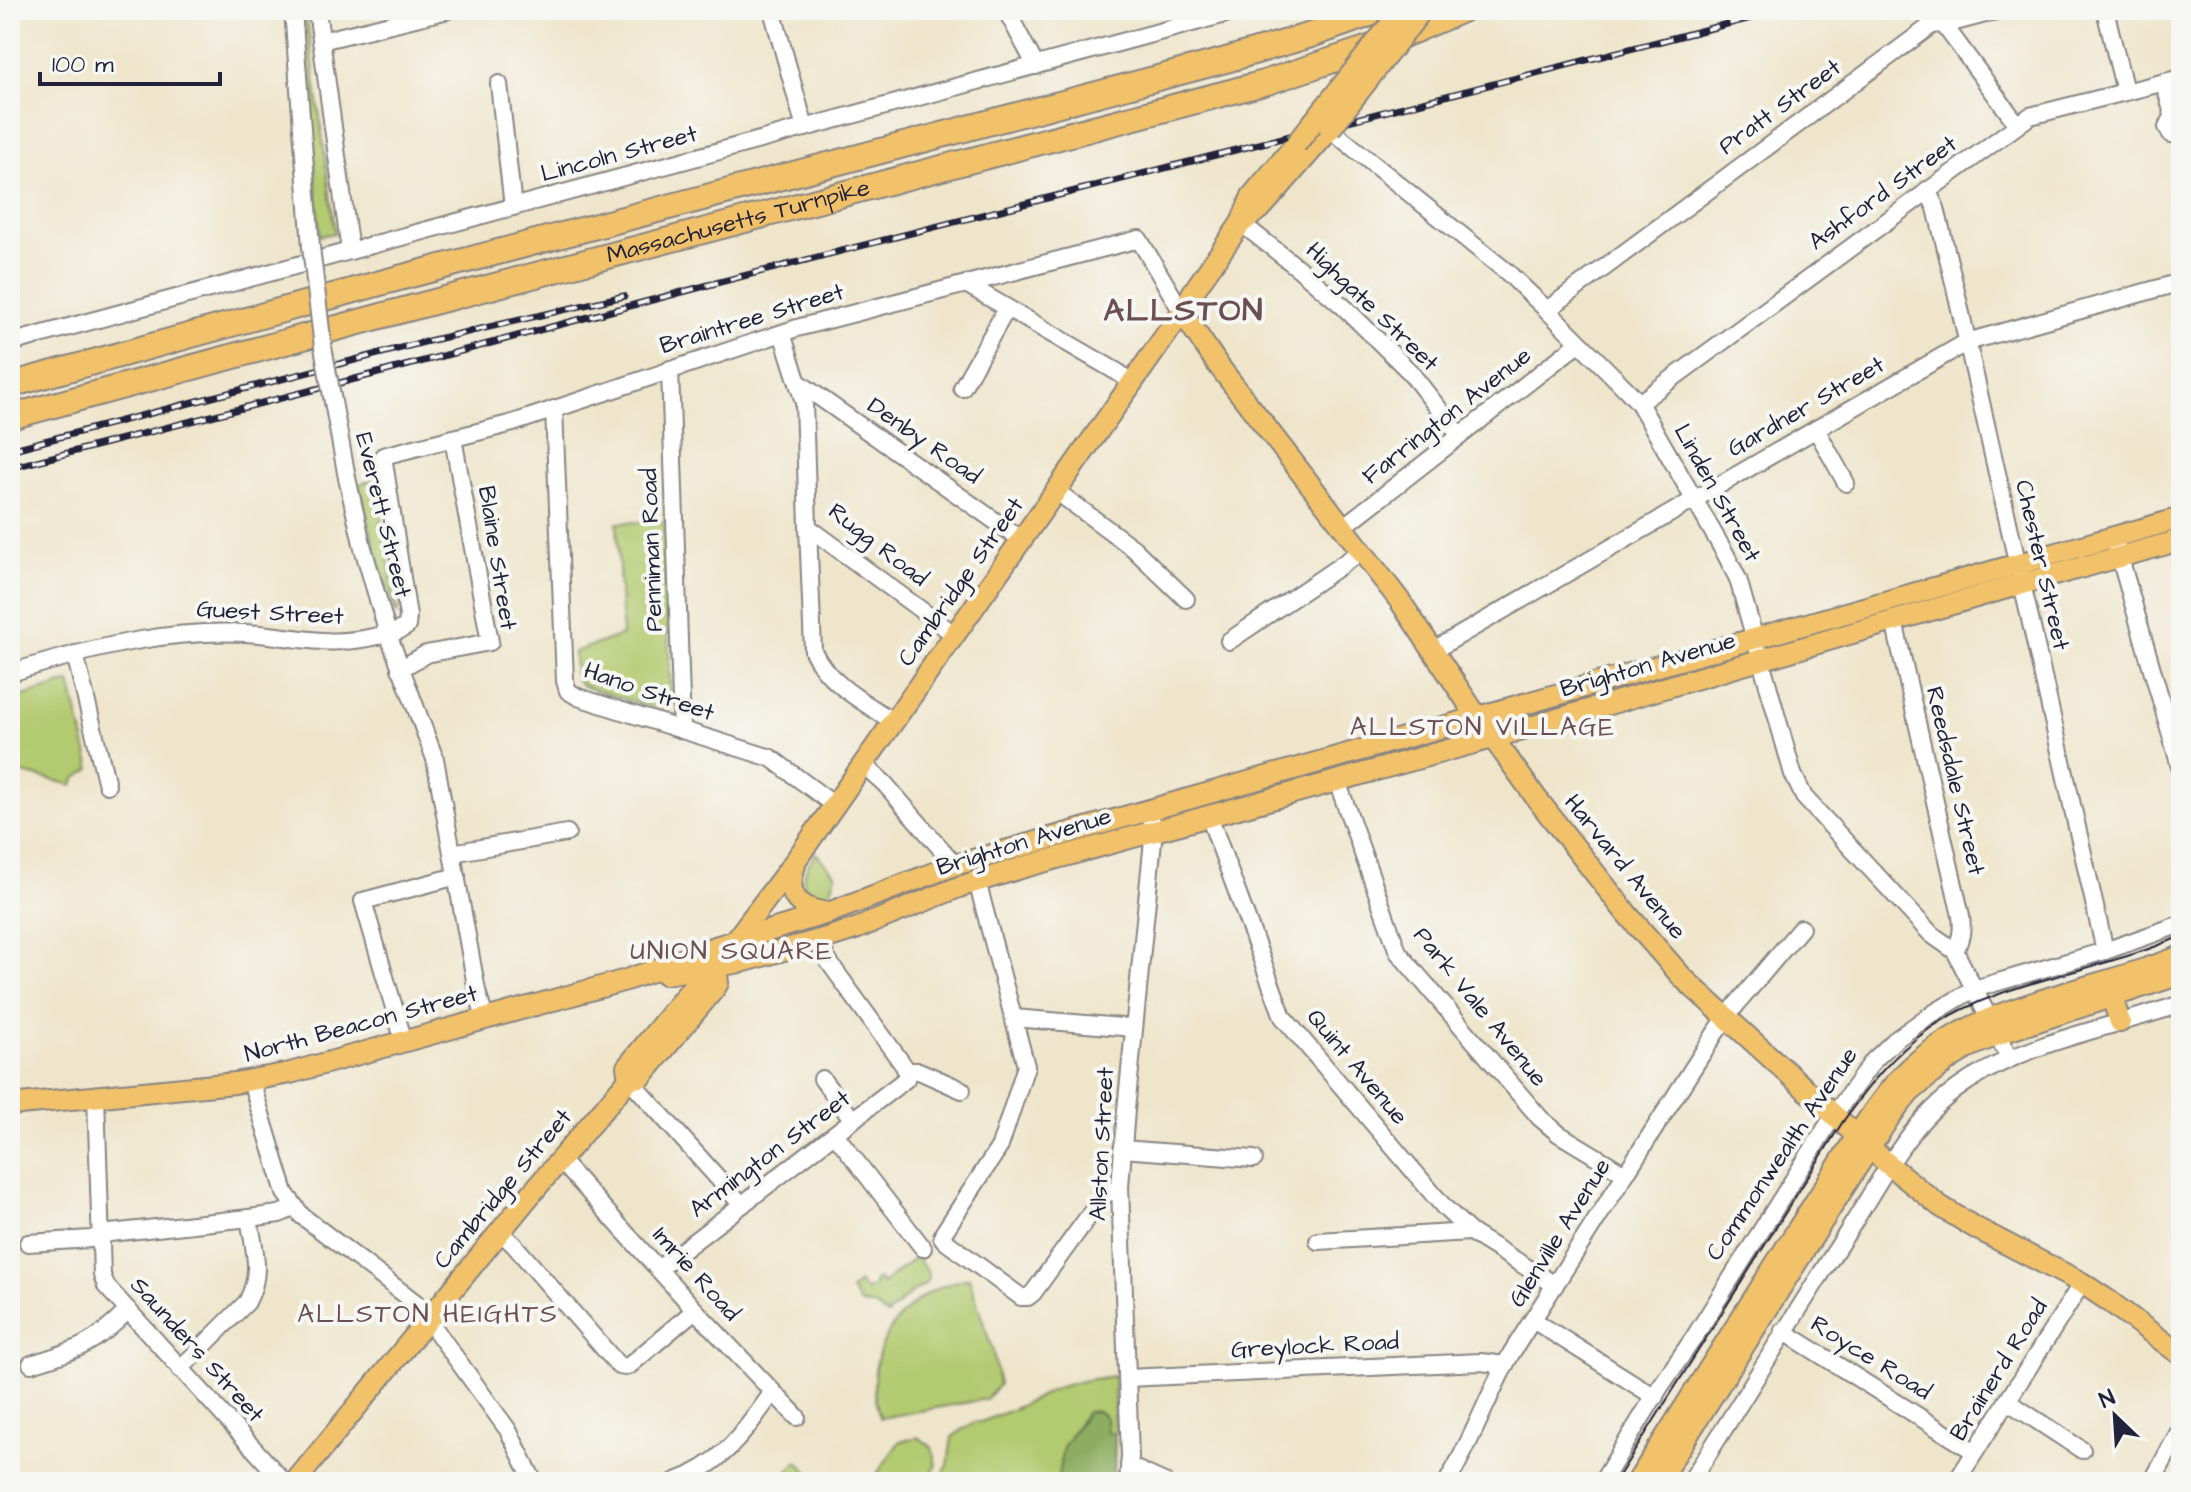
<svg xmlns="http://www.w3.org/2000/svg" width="2191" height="1492" font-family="'Architects Daughter',sans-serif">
<rect width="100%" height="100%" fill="#f6f6f2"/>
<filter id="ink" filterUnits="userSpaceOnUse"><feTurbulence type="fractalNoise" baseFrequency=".0125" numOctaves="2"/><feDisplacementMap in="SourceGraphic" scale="16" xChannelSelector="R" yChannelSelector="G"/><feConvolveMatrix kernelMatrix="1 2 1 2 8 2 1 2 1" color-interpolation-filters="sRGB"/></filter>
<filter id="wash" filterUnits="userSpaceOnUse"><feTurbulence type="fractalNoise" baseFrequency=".006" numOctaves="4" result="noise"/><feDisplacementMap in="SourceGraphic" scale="32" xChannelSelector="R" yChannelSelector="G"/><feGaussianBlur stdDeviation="1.8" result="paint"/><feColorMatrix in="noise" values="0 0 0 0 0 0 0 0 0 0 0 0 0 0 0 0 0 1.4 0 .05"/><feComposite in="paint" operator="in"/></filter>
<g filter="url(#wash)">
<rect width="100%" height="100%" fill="#efe5cb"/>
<g fill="#b2ca6f" stroke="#6a7655" stroke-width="2">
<path d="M302 10H306L335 233 320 236Z"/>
<path d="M374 480 398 613 396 614 375 549 359 484Z"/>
<path d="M664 521 671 706 670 710 666 712 583 686C572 678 575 665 574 652L622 635 617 523Z"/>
<path d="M70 682 91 769 75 779 73 785 10 770V700Z"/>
<path d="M816 853 836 875 829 896 816 898 808 894C798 879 807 865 816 853Z"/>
<path d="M916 1257 928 1272V1279L924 1285 911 1293 887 1315 874 1306 860 1304 851 1290 859 1283 866 1291 875 1285 874 1282 878 1279 882 1284Z"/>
<path d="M10 1258 15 1411 10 1408Z"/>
<path d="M969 1278 993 1352 999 1385 986 1399 880 1418C877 1406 873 1394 874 1381 877 1327 918 1288 969 1278Z"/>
<path d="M1114 1376 1115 1435 1109 1434C1104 1429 1108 1421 1103 1414L1082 1418 1071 1434 1058 1476 1061 1482H938L948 1465 952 1437 974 1422H981L1011 1410 1059 1387 1086 1380Z"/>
<path d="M918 1437 932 1447 936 1466 924 1482H871L900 1441Z"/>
<path d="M797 1461 819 1482H778Z"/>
</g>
<path fill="#8dae62" stroke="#58684e" stroke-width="2" d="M1098 1411 1106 1418 1107 1432 1115 1435 1114 1482H1061L1058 1476 1063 1447 1087 1412Z"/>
</g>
<g filter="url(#ink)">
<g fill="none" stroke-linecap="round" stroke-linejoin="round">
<defs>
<g id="minor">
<path d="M293 10 311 247"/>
<path d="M317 10 350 251"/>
<path d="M772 10 805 128"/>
<path d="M1006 10 1036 66"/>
<path d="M2105 10 2125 91"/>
<path d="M1944 25 2000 10"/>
<path d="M321 41 448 10"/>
<path d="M2164 82 2174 118"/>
<path d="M499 84 513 207"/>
<path d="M2181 119H2172L2167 127 2171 134 2181 135"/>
<path d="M1330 129 1507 272 1547 310 1628 391 1639 403 1726 555 1738 579 1793 774 1804 797 1931 934 1955 951 2009 1058"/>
<path d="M1927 190 1936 208 1955 287 2105 951"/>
<path d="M1241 223 1298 268 1345 308 1410 372 1460 436"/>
<path d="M966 284 1119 373 1132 383"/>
<path d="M1547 310 1933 24 1944 25 2017 124"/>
<path d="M782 333 804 402 808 527 955 635"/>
<path d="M10 343 1240 10"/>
<path d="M670 369 682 730"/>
<path d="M798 382 1022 540"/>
<path d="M962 388 1007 308"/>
<path d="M1639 403 2030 116 2181 78"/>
<path d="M554 409 565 681 568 691 578 697 771 758 834 805"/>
<path d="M1816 429 1846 483"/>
<path d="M347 478 363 548 388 634 435 759 477 991 485 1019"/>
<path d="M1056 491 1133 548 1186 599"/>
<path d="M808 527 813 651C828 684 865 703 894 722"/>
<path d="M1343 527 1579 343"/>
<path d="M2114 537 2181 770"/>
<path d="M1894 621 1961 916C1963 930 1961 939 1955 951"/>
<path d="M1229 641 1362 551"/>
<path d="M1434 650 1967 342 2181 282"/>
<path d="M75 654 107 785"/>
<path d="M400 669 426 654 490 642 453 438"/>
<path d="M10 673C95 647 180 625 269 635 312 640 334 646 378 636 388 634 399 632 407 626L408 616 383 456 513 423 797 328 1139 239 1182 312"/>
<path d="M863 764 885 784 955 865"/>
<path d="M1337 781 1398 952 1540 1118 1559 1134 1625 1174"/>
<path d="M1209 816 1283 1017 1444 1207 1470 1232 1555 1285"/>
<path d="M452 853 567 833"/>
<path d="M977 881 1026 1066 1000 1146 944 1232 942 1237 945 1241 1021 1297H1028L1033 1293 1104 1195 1120 1187"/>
<path d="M1014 1018 1134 1028"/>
<path d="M404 1042 363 901 457 876"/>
<path d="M906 1071H919L962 1090"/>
<path d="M629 1079 742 1205"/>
<path d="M822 1079 853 1120"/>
<path d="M251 1081 285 1193 302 1216 416 1303 508 1430 534 1482"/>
<path d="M96 1096 102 1275 106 1286 284 1482"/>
<path d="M835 1134 923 1248"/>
<path d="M1122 1149 1254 1159"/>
<path d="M561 1161 695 1310 797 1417"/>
<path d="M500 1232 514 1245 619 1366 625 1367 630 1365 695 1310"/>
<path d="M1318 1241 1470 1232"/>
<path d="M28 1243 91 1239 110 1233 249 1218 279 1214 294 1208"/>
<path d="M658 1269 906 1079V1071L904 1066 826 958 820 940"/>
<path d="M1533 1320 1655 1397"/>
<path d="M1783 1331 1975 1452"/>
<path d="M31 1364C75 1351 96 1344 128 1310"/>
<path d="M180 1369 247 1302C263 1272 254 1250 249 1218"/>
<path d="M1127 1378 1481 1362 1505 1365"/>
<path d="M2007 1401 2082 1450"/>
<path d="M1129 1466 1164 1482"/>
<path d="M674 1482C722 1465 743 1434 772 1393"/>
<path d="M1128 1482 1130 1456 1120 1187 1126 1110 1154 830 1149 810"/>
<path d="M1447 1482C1473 1440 1488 1394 1512 1352L1716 1032 1736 1005 1801 928"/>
<path d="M1602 1482 1660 1387 1693 1339 1834 1115 1873 1061 1895 1040 1927 1017 1974 989 2105 951 2181 924"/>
<path d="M1690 1482C1744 1399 1795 1313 1849 1230 1885 1173 1911 1117 1970 1080 2034 1040 2110 1028 2181 1004"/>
<path d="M1956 1482 2082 1283"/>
<path d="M2152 1482 2181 1428"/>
</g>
<g id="major">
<path d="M1243 222 1263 206 1330 129"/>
<path d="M1182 312 1218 365 1400 601 1470 706 1537 799 1627 914 1683 978 1889 1165 1940 1206 1974 1227 2082 1283 2109 1301 2181 1355"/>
<path d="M795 865C785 896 797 908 828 913"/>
<path d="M665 974 741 962 820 940 858 928 959 887 1021 868 1492 738 2007 588 2181 540"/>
<path d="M2112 997 2120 1022"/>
<path d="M629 1079 627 1067 695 984 716 966 798 857 1182 312 1193 292 1241 223 1252 196 1296 144"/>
<path d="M10 1105 235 1083 290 1073 626 980 663 967 695 953 828 913 955 865 2181 518"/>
<path d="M295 1482 531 1194 629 1079 641 1077 714 989 718 983 716 966"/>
<path d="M1637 1482 1857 1136C1873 1112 1889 1088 1910 1068 1981 1002 2093 992 2181 956"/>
<path d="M1658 1482 1853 1173 1889 1118 1910 1092 1948 1060 1971 1046 2007 1031 2181 974"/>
</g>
<g id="highway">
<path d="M10 385 384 282 1226 60 1311 35 1381 10"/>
<path id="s1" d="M10 417 392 313 1264 83 1390 41 1462 10"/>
</g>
</defs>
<use href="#minor" stroke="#888483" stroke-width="20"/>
<use href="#major" stroke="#888483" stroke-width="24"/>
<use href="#highway" stroke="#888483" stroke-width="28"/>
<use href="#minor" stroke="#fff" stroke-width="16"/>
<use href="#major" stroke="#f2c26a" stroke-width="20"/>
<use href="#highway" stroke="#f2c26a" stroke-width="24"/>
<path stroke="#22223b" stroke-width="2" d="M1615 1482 1842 1123C1867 1087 1893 1054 1929 1029 2001 979 2102 972 2181 936"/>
<defs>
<g id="rail">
<path d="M10 450 424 342 624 296"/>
<path d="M10 468 386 371 716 283 1782 10"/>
</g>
</defs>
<use href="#rail" stroke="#22223b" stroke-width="7"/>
<use href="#rail" stroke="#f6f6f2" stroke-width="4" stroke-dasharray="12" stroke-linecap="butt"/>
<defs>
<path id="minor-bridge" d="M311 247 323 347 347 478"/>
<g id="major-bridge">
<path d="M1330 129 1422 10"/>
<path d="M1296 144 1402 10"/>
</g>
</defs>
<use href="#minor-bridge" stroke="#888483" stroke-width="20" stroke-linecap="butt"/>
<use href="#major-bridge" stroke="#888483" stroke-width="24" stroke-linecap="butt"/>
<use href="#minor-bridge" stroke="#fff" stroke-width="16"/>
<use href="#major-bridge" stroke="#f2c26a" stroke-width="20"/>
</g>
</g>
<g text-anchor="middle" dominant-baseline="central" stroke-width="8" stroke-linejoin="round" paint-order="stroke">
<g font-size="24" fill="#22223b" stroke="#f6f6f2">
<text transform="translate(1780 107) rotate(-36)">Pratt Street</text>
<text transform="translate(619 154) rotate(-15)">Lincoln Street</text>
<text transform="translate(1883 193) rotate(-36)">Ashford Street</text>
<text stroke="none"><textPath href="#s1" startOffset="754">Massachusetts Turnpike</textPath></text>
<text transform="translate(1372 307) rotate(44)">Highgate Street</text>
<text transform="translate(752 319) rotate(-17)">Braintree Street</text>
<text transform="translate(1806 407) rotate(-30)">Gardner Street</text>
<text transform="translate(1447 416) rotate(-38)">Farrington Avenue</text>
<text transform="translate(924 441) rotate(35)">Denby Road</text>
<text transform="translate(1717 493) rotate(61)">Linden Street</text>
<text transform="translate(383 515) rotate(76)">Everett Street</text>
<text transform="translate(878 545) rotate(38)">Rugg Road</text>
<text transform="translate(652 550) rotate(-92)">Penniman Road</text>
<text transform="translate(497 558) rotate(81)">Blaine Street</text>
<text transform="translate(2042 565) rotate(77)">Chester Street</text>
<text transform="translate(961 582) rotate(-55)">Cambridge Street</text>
<text transform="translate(270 613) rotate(3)">Guest Street</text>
<text transform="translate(1648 665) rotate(-16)">Brighton Avenue</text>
<text transform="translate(649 692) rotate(19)">Hano Street</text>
<text transform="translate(1955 781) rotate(77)">Reedsdale Street</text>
<text transform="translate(1024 842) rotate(-17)">Brighton Avenue</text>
<text transform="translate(1625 867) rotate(51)">Harvard Avenue</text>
<text transform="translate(1480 1007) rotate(51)">Park Vale Avenue</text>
<text transform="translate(361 1024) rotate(-15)">North Beacon Street</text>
<text transform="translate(1357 1067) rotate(50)">Quint Avenue</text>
<text transform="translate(1102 1144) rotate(-87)">Allston Street</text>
<text transform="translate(770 1154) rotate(-37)">Armington Street</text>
<text transform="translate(1782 1154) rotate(-56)">Commonwealth Avenue</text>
<text transform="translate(503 1189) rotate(-50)">Cambridge Street</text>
<text transform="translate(1560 1233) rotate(-58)">Glenville Avenue</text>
<text transform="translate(696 1274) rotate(48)">Imrie Road</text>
<text transform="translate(1315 1346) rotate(-3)">Greylock Road</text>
<text transform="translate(197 1350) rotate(48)">Saunders Street</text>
<text transform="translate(1871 1358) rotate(32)">Royce Road</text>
<text transform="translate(1999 1370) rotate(-58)">Brainerd Road</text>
</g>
<g font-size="26" letter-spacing="2" fill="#6c4f54" stroke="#f6f6f2">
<text x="1483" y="727">ALLSTON VILLAGE</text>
<text x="732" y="951">UNION SQUARE</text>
<text x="428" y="1314">ALLSTON HEIGHTS</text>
</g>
<g font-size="32" font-weight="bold" letter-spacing="2" fill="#6c4f54" stroke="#f6f6f2">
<text x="1184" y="310">ALLSTON</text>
</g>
</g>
<rect width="2191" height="1492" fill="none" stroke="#f6f6f2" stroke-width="40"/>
<g transform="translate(2115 1416) rotate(335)" stroke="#f6f6f2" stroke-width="6" paint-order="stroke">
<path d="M0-6L14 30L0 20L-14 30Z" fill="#22223b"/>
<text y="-12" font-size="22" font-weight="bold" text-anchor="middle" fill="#22223b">N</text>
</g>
<path d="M40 72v12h180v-12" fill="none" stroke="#22223b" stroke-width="4"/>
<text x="52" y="72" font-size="24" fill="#22223b" stroke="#f6f6f2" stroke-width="6" paint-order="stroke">100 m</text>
</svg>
